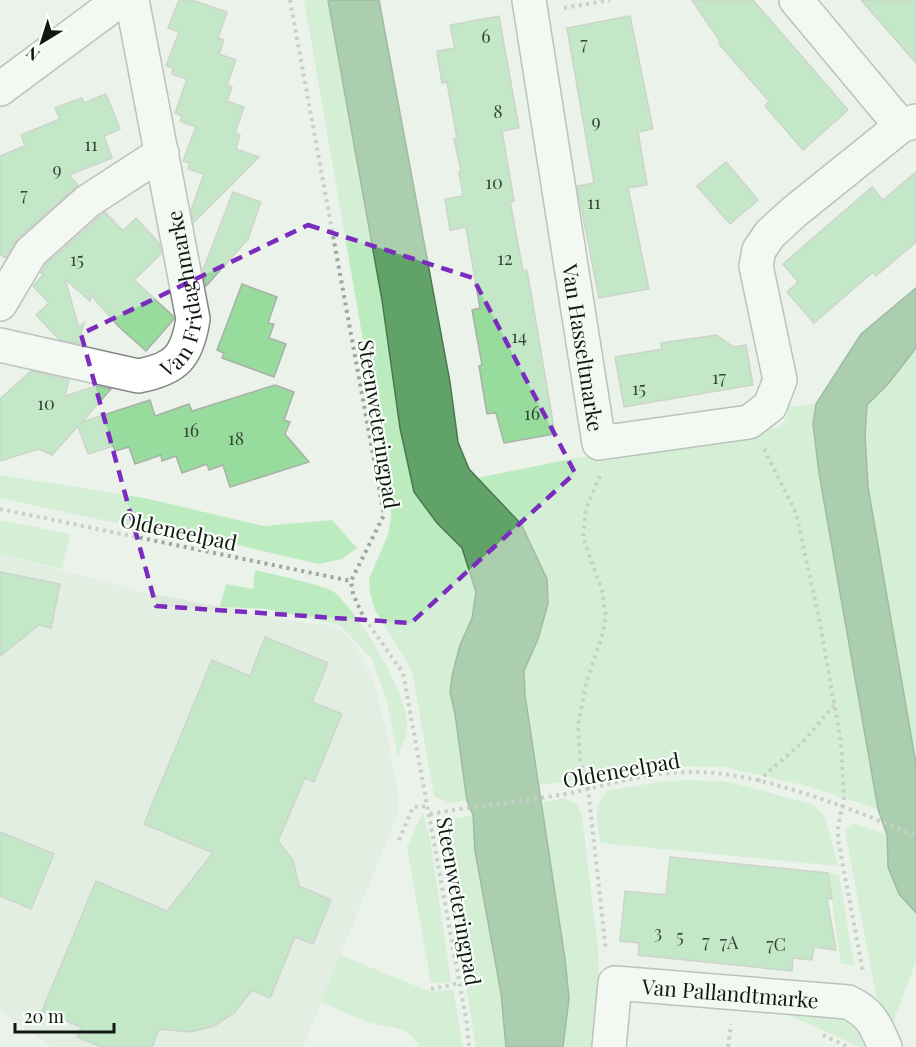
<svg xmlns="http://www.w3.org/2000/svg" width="916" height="1047" font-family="'Playfair Display',serif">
<rect width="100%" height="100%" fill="#eaf2ea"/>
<path fill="#dbe9db" d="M0 554 147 593 310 624H326L344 632 356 645 373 680 386 727 398 794V813L303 1047H52L0 1010Z"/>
<g fill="#bdebc0">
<path d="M304 0H328L382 300 400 428 414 492 437 523 462 548 476 592 472 618 460 645 452 676 450 692 455 714 467 801H465L450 803 434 796 412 671 375 610 370 593 369 579 388 535 391 517 389 490Z"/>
<path d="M916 348V764L868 487 865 435 867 405 888 384Z"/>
<path d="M816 404 813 424 819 473 878 809 807 786 724 767 669 766 540 785 525 695 524 671 538 639 548 604 547 579 521 524 477 478 581 457 619 454 780 427 787 417 788 407Z"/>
<path d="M0 475 144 498 264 526 332 520 357 548 342 559 318 564 238 545H218L0 498Z"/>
<path d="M0 520 70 534 62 569 0 554Z"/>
<path d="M255 570C268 573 327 586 334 592 358 612 410 695 407 727 406 737 401 748 398 758L387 702 372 659 340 625 266 609 220 607 226 584 253 589Z"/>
<path d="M687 780 730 782 814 805 825 817 838 866 601 843C597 822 592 809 607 791L659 782Z"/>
<path d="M563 798 577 804 582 816 598 948 599 984 593 1047H563L569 998 542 803Z"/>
<path d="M423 812 430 839 451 982 431 983 407 847Z"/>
<path d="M473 815C478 893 503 969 506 1047H476L440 838 443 821Z"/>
<path d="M852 823 887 835C884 869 894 888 916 913V961L890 1032 876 995 848 847 845 830Z"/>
<path d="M828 873 839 875 854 965 841 964Z"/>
<path d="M340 955 431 992 453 989 463 1047H420C408 1025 390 1028 370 1023 354 1017 337 1009 321 1002Z"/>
<path d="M775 1009C802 1012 842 1007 862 1030 866 1034 868 1042 870 1047H860Z"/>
</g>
<g fill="#60a267" stroke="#49784e" stroke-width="1.5">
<path d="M328 0H379L450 382 458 442 469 469 521 524 547 579 548 604 538 639 524 671 525 695 565 959 569 998 563 1047H506L501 993 475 851 473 815 467 801 455 714 450 692 452 676 460 645 472 618 476 592 462 548 437 523 414 492 400 428 382 300Z"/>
<path d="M916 288V348L888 384 867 405 865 435 868 487 916 764V913L899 894 888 867 887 835 878 809 819 473 813 424 816 404 861 334Z"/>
</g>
<g fill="#97db9d" stroke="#a9b1a9" stroke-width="1.5">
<path d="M179 0H192L227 12 218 38 224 40 219 54 236 60 227 85 232 87 227 101 244 107 235 133 240 135 236 149 259 157 194 222 191 210 204 174 188 169 190 163 183 161 196 127 180 121 182 116 175 113 187 79 172 74 173 68 166 66 179 32 168 28Z"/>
<path d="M692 0H753L848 110 803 150 765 106 769 101 719 44 721 43Z"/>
<path d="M861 0H916V63Z"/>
<path d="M499 16 519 128 502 131 514 201H510L523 271 527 270 555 434 504 443 496 413 487 414 479 366 482 365 472 310 480 308 466 227 450 230 445 199 463 196 459 172 461 171 454 139 457 138 447 82 442 83 437 51 455 48 450 25Z"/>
<path d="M630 16 653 129 638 132 647 185 628 188 649 289 599 298 577 186 594 183 567 28Z"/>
<path d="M106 94 120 129 104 136 112 158 69 175 78 185 18 238 6 258 0 255V156L25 146 21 135 60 119 55 108 82 98 84 103Z"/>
<path d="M726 162 758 200 730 224 697 186Z"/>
<path d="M916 172V242L876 276 873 272 814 323 787 292 798 282 783 264 872 187 883 200Z"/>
<path d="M233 192 261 202 248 239 206 286 203 270Z"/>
<path d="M105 212 123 231 136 218 159 243 161 254 134 280 173 316 174 319 146 351 118 326 91 295 90 301 65 279 79 328 84 323 81 335 84 345 59 339 36 315 49 303 33 286 44 274 41 273 46 264Z"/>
<path d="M242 284 277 297 268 323 274 324 269 338 286 344 274 377 222 358 224 353 217 350Z"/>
<path d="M717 335 733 347 746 345 753 385 624 407 615 357 662 349 661 343Z"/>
<path d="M31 371 69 380 65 396 96 386 111 389 82 422 150 400 155 416 189 404 192 411 275 385 294 392 284 420 290 422 285 434 309 462 230 487 223 465 209 470 207 464 182 473 176 456 162 461 161 455 135 464 129 447 115 451 113 446 88 454 78 426 52 455 39 449 0 461V399Z"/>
<path d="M0 572 60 584 51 628 39 625 0 656Z"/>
<path d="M265 637 328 663 312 702 342 714 314 782 305 778 278 841 293 860 299 886 331 900 313 944 295 937 270 998 252 990 234 1013 214 1026 191 1032 159 1029 152 1047H102L77 1037 81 1027 42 1011 96 881 167 911 213 853 144 824 212 660 250 676Z"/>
<path d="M0 832 54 854 31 909 0 896Z"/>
<path d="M670 857 828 873 832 899 827 898 836 950 814 947 812 960 793 958 792 971 638 955 639 943 620 941 625 891 666 895Z"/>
</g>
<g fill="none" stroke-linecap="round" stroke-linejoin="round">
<defs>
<g id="minor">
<path id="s1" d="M529 0 599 443 749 422 770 406 780 380 756 266 759 250 770 234 794 212 901 126 916 121"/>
<path d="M796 0 901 126"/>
<path d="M0 89 120 0"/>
<path d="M0 304 31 252 88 201 162 153"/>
<path id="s2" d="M0 345 138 376C176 369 187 357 193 319L132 0"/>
<path id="s3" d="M609 1047 615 983 848 1002C871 1013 875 1024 885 1047"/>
</g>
</defs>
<use href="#minor" stroke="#828a83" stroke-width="36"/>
<g stroke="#9fa59f" stroke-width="4" stroke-dasharray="3 4.5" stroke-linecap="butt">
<path d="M290 0 384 515 351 581 353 594 363 616 403 673 467 1024 469 1047"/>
<path d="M564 8 610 0"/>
<path d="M764 449 796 513 819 618 841 742 844 798 838 827V839L863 972"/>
<path d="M600 476 586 508 583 537 602 591 606 616 602 636 586 684 578 725 580 760 588 788 606 951"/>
<path d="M0 509 351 581"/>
<path d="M758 781 803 742 834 705"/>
<path d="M430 814C474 806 520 802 565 794 606 786 647 772 690 772 760 771 852 809 916 836"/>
<path d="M399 840 413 807 428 806"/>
<path d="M431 989 460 983"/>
<path d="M823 1035 846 1046"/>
<path d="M728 1047 731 1024"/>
</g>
<use href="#minor" stroke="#fff" stroke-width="33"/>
</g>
<path d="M0 0H916V1047H0ZM308 225 473 278 575 473 411 623 156 606 81 334Z" fill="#eaf2ea" fill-opacity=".55" fill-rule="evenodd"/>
<path fill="none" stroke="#7b2cbf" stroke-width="4.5" stroke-dasharray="12 8" stroke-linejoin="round" d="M308 225 473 278 575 473 411 623 156 606 81 334Z"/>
<g text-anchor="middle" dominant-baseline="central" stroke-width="4.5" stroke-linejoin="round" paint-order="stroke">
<g font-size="18" fill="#344736">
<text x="486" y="36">6</text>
<text x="584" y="43">7</text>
<text x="498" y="111">8</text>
<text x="596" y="121">9</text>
<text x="91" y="144">11</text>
<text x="57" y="169">9</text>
<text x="494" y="182">10</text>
<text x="24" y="194">7</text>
<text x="594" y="202">11</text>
<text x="505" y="258">12</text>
<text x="77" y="259">15</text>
<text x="519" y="336">14</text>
<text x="719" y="377">17</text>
<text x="639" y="388">15</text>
<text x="46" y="403">10</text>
<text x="532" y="413">16</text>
<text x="191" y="430">16</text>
<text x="236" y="438">18</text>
<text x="658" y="932">3</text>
<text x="680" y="936">5</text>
<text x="706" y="941">7</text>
<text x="729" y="942">7A</text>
<text x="776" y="944">7C</text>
</g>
<g font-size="21" fill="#131613" stroke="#f8fff8">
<text stroke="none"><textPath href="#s2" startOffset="252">Van Fridaghmarke</textPath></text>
<text stroke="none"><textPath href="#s1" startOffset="352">Van Hasseltmarke</textPath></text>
<text transform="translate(380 424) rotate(81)">Steenweteringpad</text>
<text transform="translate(179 530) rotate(12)">Oldeneelpad</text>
<text transform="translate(621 769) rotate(-10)">Oldeneelpad</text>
<text transform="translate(460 901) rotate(80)">Steenweteringpad</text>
<text stroke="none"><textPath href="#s3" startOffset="180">Van Pallandtmarke</textPath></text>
</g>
</g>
<g transform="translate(42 42) rotate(218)" stroke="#f8fff8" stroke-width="4.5" paint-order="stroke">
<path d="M0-4.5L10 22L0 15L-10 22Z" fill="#131613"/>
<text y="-9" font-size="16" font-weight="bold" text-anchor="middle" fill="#131613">N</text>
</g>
<path d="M15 1023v9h99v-9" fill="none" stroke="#131613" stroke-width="3"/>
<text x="24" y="1023" font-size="18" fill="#131613" stroke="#f8fff8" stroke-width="4.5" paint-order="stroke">20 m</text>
</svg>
